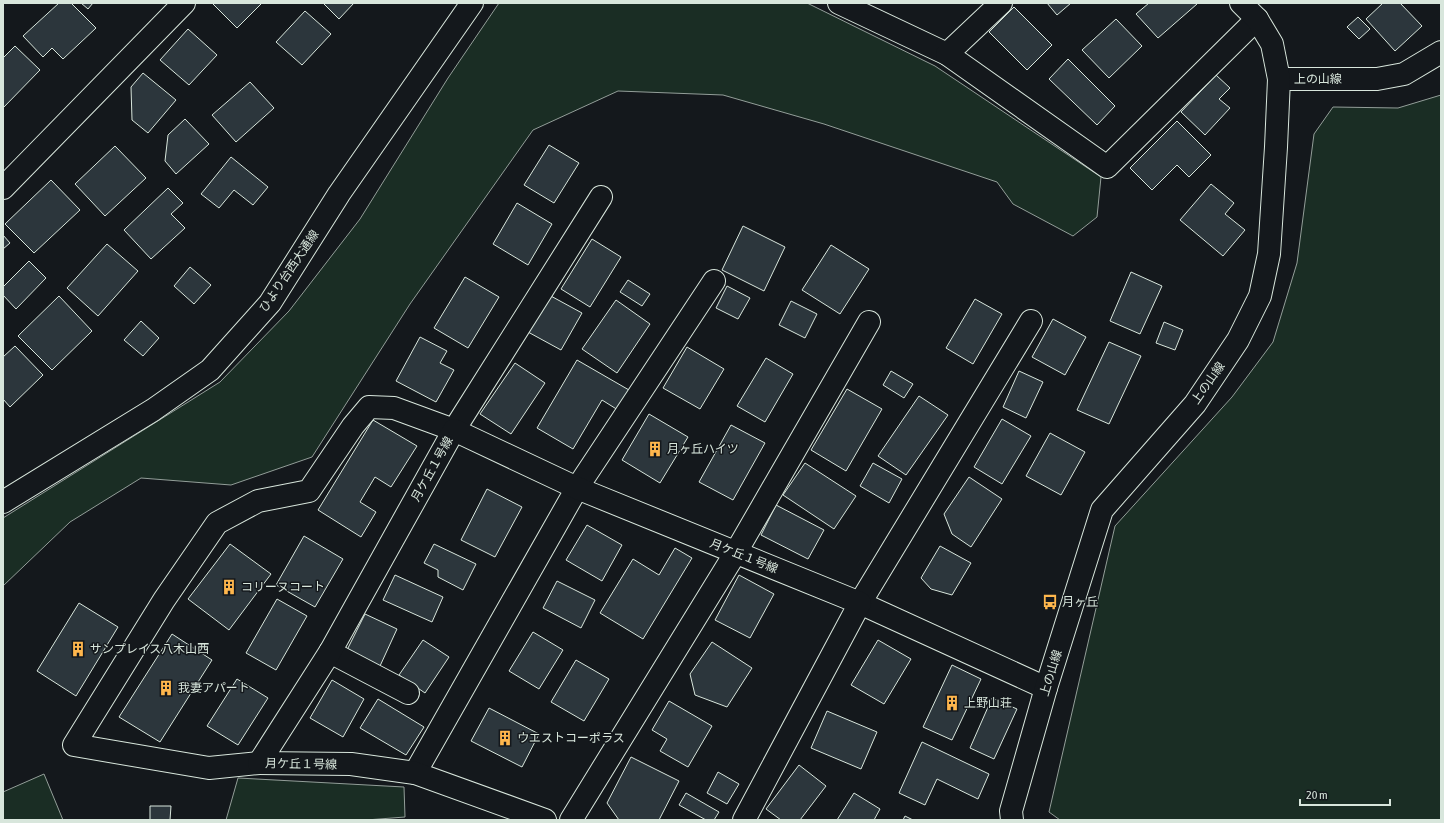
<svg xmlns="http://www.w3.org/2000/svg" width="1444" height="823" font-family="'Asap Condensed','Noto Sans JP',sans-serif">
<rect width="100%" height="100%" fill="#14181c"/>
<g fill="#1a2d24" stroke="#939e99">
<path d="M499 3H807L935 66 1101 177 1097 217 1073 236 1013 204 997 182 824 124 723 95 618 91 533 130 410 304 312 457 231 485 141 478 70 522 3 586V518L220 382 289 311 360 219 448 78Z"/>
<path d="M1441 95V820H1060L1049 812 1115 526 1232 397 1273 342 1297 263 1314 134 1333 107 1398 108Z"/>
<path d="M44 774 63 820H3V792Z"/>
<path d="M238 778 404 787 405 817 366 820H226Z"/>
</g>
<g fill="#2c363c" stroke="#d8e6dc">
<path d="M59 3H71L96 28 63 59 52 48 43 57 23 36Z"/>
<path d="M81 3H93L88 9Z"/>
<path d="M212 3H262L237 28Z"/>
<path d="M323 3H354L339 19Z"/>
<path d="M1047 3H1071L1057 15Z"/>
<path d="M1149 3H1196L1197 4 1158 38 1136 14Z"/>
<path d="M1383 3H1400L1422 26 1395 51 1366 19Z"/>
<path d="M1014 7 1052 45 1027 70 989 32Z"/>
<path d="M305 11 331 34 302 65 276 42Z"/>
<path d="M1358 17 1370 29 1359 39 1347 27Z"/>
<path d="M1116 19 1142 46 1109 78 1082 50Z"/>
<path d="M188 29 217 55 189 85 160 60Z"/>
<path d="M15 46 40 70 3 108V58Z"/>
<path d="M1068 59 1115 106 1097 125 1049 79Z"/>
<path d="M143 73 176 100 148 133 132 120 131 87Z"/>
<path d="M1216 75 1230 88 1219 99 1230 108 1205 135 1181 112Z"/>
<path d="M250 82 274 108 236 142 212 115Z"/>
<path d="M185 119 209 144 176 174 165 161 168 135Z"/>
<path d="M1177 121 1211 155 1189 177 1177 165 1152 190 1130 168Z"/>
<path d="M549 145 579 163 554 203 524 185Z"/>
<path d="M115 146 146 178 105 216 75 184Z"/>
<path d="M231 157 268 187 253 205 234 190 219 208 201 194Z"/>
<path d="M51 180 80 210 34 253 5 224Z"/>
<path d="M1211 184 1234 203 1225 214 1245 230 1223 256 1180 220Z"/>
<path d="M168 188 183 203 171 214 185 228 151 259 124 230Z"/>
<path d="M517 203 552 224 528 265 493 244Z"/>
<path d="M743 226 785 247 764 291 722 270Z"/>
<path d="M3 235 10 243 3 249Z"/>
<path d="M592 239 621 257 590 307 561 289Z"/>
<path d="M107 244 138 271 98 316 67 288Z"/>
<path d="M831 245 869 269 840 314 802 290Z"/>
<path d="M29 261 46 278 16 309 3 295V287Z"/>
<path d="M190 267 211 285 194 304 174 286Z"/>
<path d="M1131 272 1162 286 1140 334 1110 321Z"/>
<path d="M465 277 499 297 468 348 434 328Z"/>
<path d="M628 280 650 294 642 306 620 292Z"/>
<path d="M727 286 750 298 738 319 716 308Z"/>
<path d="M549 295 582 313 561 350 528 332Z"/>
<path d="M59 296 92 331 52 370 18 336Z"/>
<path d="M975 299 1002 314 973 364 946 348Z"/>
<path d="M616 300 650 324 617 373 582 349Z"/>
<path d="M791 301 817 314 805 338 779 325Z"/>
<path d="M1053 319 1086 337 1065 375 1032 357Z"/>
<path d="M141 321 159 338 143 356 124 340Z"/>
<path d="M1164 322 1183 330 1175 350 1156 343Z"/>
<path d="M420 337 447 351 440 363 454 370 436 402 396 381Z"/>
<path d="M1109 342 1141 356 1109 424 1077 410Z"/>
<path d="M15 346 43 375 10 407 3 399V357Z"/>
<path d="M687 347 724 369 700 409 663 388Z"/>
<path d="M766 358 793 374 765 422 737 406Z"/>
<path d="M577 360 629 390 618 410 602 400 573 449 537 428Z"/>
<path d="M515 363 545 383 511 434 480 414Z"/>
<path d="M891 371 913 384 904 398 883 385Z"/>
<path d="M1019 371 1043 382 1026 418 1003 407Z"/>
<path d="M847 389 882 409 846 471 811 450Z"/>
<path d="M919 396 948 415 906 475 878 456Z"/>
<path d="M649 414 688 437 660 483 622 460Z"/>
<path d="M1002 419 1031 436 1002 484 974 467Z"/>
<path d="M373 420 417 446 391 487 375 477 360 502 376 512 361 537 318 510Z"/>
<path d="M731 425 765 443 733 500 699 482Z"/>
<path d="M1050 433 1085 452 1061 495 1026 476Z"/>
<path d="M805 463 856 496 834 529 783 495Z"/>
<path d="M873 463 902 479 889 503 860 486Z"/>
<path d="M969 477 1002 499 971 547 952 534 944 514Z"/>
<path d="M487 489 522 507 495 557 461 540Z"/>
<path d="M776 505 824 530 808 559 761 535Z"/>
<path d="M587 525 622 545 602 581 566 560Z"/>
<path d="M304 536 343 559 315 607 276 585Z"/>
<path d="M230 544 271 574 229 630 188 599Z"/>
<path d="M434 544 476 564 463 590 438 577V570L424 563Z"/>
<path d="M940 546 971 563 952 595 931 589 921 578Z"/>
<path d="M675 548 692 558 643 639 600 613 633 559 659 575Z"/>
<path d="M395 575 443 597 432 622 383 600Z"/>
<path d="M739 575 774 594 750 638 715 620Z"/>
<path d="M557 581 595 600 581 628 543 608Z"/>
<path d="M277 599 307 616 276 670 246 653Z"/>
<path d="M79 603 118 627 76 696 37 671Z"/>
<path d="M365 614 397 629 380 666 347 650Z"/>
<path d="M533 632 563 650 539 689 509 671Z"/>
<path d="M172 634 212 660 160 742 119 717Z"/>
<path d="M423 640 449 657 425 693 399 675Z"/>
<path d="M878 640 911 659 884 704 851 685Z"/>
<path d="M712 642 752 668 727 707 695 695 690 674Z"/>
<path d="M576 660 609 679 584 721 551 702Z"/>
<path d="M952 665 981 679 952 740 923 727Z"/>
<path d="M237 679 268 698 238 745 207 726Z"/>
<path d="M332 680 364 699 343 737 310 718Z"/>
<path d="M992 698 1017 709 994 759 970 748Z"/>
<path d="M378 699 424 727 406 755 360 728Z"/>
<path d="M669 701 712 726 688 767 660 751 667 739 652 730Z"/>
<path d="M489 708 539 734 522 767 471 741Z"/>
<path d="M827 711 877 732 861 769 811 748Z"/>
<path d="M922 742 989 774 978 799 937 779 925 805 899 793Z"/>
<path d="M631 757 679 781 659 820H619L607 803Z"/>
<path d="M799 765 826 786 800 820H781L766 809Z"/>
<path d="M718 772 739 784 727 804 707 793Z"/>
<path d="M686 793 719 812 714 820H706L679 805Z"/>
<path d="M854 793 880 809 874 820H837Z"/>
<path d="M150 806H171L170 820H150Z"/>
<path d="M905 816 913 820H903Z"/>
</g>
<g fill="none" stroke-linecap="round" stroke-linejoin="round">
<defs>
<g id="minor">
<path d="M839 3 947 54 1107 167 1257 19"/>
<path d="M947 54 1001 3"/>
<path d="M1279 79H1377L1404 74 1441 52"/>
<path d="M3 188 184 3"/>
<path d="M1031 321 860 603 1046 688"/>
<path d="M3 502 153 410 210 370 270 303 339 194 472 3"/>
<path d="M330 652 408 693"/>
<path d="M259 763 209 768 74 745 164 600 217 523 258 501 309 491 353 426 369 407 394 408 454 430 601 197"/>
<path d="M415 773 577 488 714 281"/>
<path d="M545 820 415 773 351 764 259 763 330 652 454 430 577 488 860 603 744 820"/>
<path d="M571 820 736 552 869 322"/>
<path d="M1012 820 1011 811 1046 688 1102 510 1195 404 1238 340 1260 296 1269 254 1276 147 1279 79 1272 44 1257 19 1241 3"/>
</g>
</defs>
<use href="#minor" stroke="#d8e6dc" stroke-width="24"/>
<use href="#minor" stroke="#14181c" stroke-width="22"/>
</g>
<defs>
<symbol id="building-bare" viewBox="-9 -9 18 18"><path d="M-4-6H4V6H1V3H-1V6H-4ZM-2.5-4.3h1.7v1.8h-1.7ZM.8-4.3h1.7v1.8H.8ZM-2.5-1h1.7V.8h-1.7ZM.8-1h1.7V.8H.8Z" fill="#ffb74d" stroke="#14181c" stroke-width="2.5" paint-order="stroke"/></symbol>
<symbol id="bus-bare" viewBox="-9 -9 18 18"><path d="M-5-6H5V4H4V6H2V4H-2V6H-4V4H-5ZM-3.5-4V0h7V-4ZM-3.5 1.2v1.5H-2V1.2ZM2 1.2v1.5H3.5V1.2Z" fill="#ffb74d" stroke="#14181c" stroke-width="2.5" paint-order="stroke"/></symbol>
</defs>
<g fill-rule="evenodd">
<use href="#building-bare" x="644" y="438" width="22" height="22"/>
<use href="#building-bare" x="218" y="576" width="22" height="22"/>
<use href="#bus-bare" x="1039" y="591" width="22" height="22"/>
<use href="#building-bare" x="67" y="638" width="22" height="22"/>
<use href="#building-bare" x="155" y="677" width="22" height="22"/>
<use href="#building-bare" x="941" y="692" width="22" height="22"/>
<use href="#building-bare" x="494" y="727" width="22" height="22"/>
</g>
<g text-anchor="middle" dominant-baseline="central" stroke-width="3" stroke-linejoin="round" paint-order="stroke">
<g font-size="12" fill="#d8e6dc" stroke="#14181c">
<text x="1318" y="79">上の山線</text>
<text transform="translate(289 271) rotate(-56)">ひより台西大通線</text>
<text transform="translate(1208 383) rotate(-55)">上の山線</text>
<text transform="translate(432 469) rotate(-61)">月ケ丘１号線</text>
<text transform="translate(744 556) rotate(22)">月ケ丘１号線</text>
<text transform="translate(1051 673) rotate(-73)">上の山線</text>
<text transform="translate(301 764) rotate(1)">月ケ丘１号線</text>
</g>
<g font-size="12" fill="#d8e6dc" stroke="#14181c" text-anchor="start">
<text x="667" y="449">月ヶ丘ハイツ</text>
<text x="241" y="587">コリーヌコート</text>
<text x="1062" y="602">月ヶ丘</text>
<text x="90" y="649">サンプレイス八木山西</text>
<text x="178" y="688">我妻アパート</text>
<text x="964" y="703">上野山荘</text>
<text x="517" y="738">ウエストコーポラス</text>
</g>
</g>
<rect width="1444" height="823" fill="none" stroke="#d8e6dc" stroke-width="8"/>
<path d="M1300 799v6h90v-6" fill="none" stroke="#d8e6dc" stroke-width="2"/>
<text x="1306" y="799" font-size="12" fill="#d8e6dc" stroke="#14181c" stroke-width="3" paint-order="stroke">20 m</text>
</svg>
